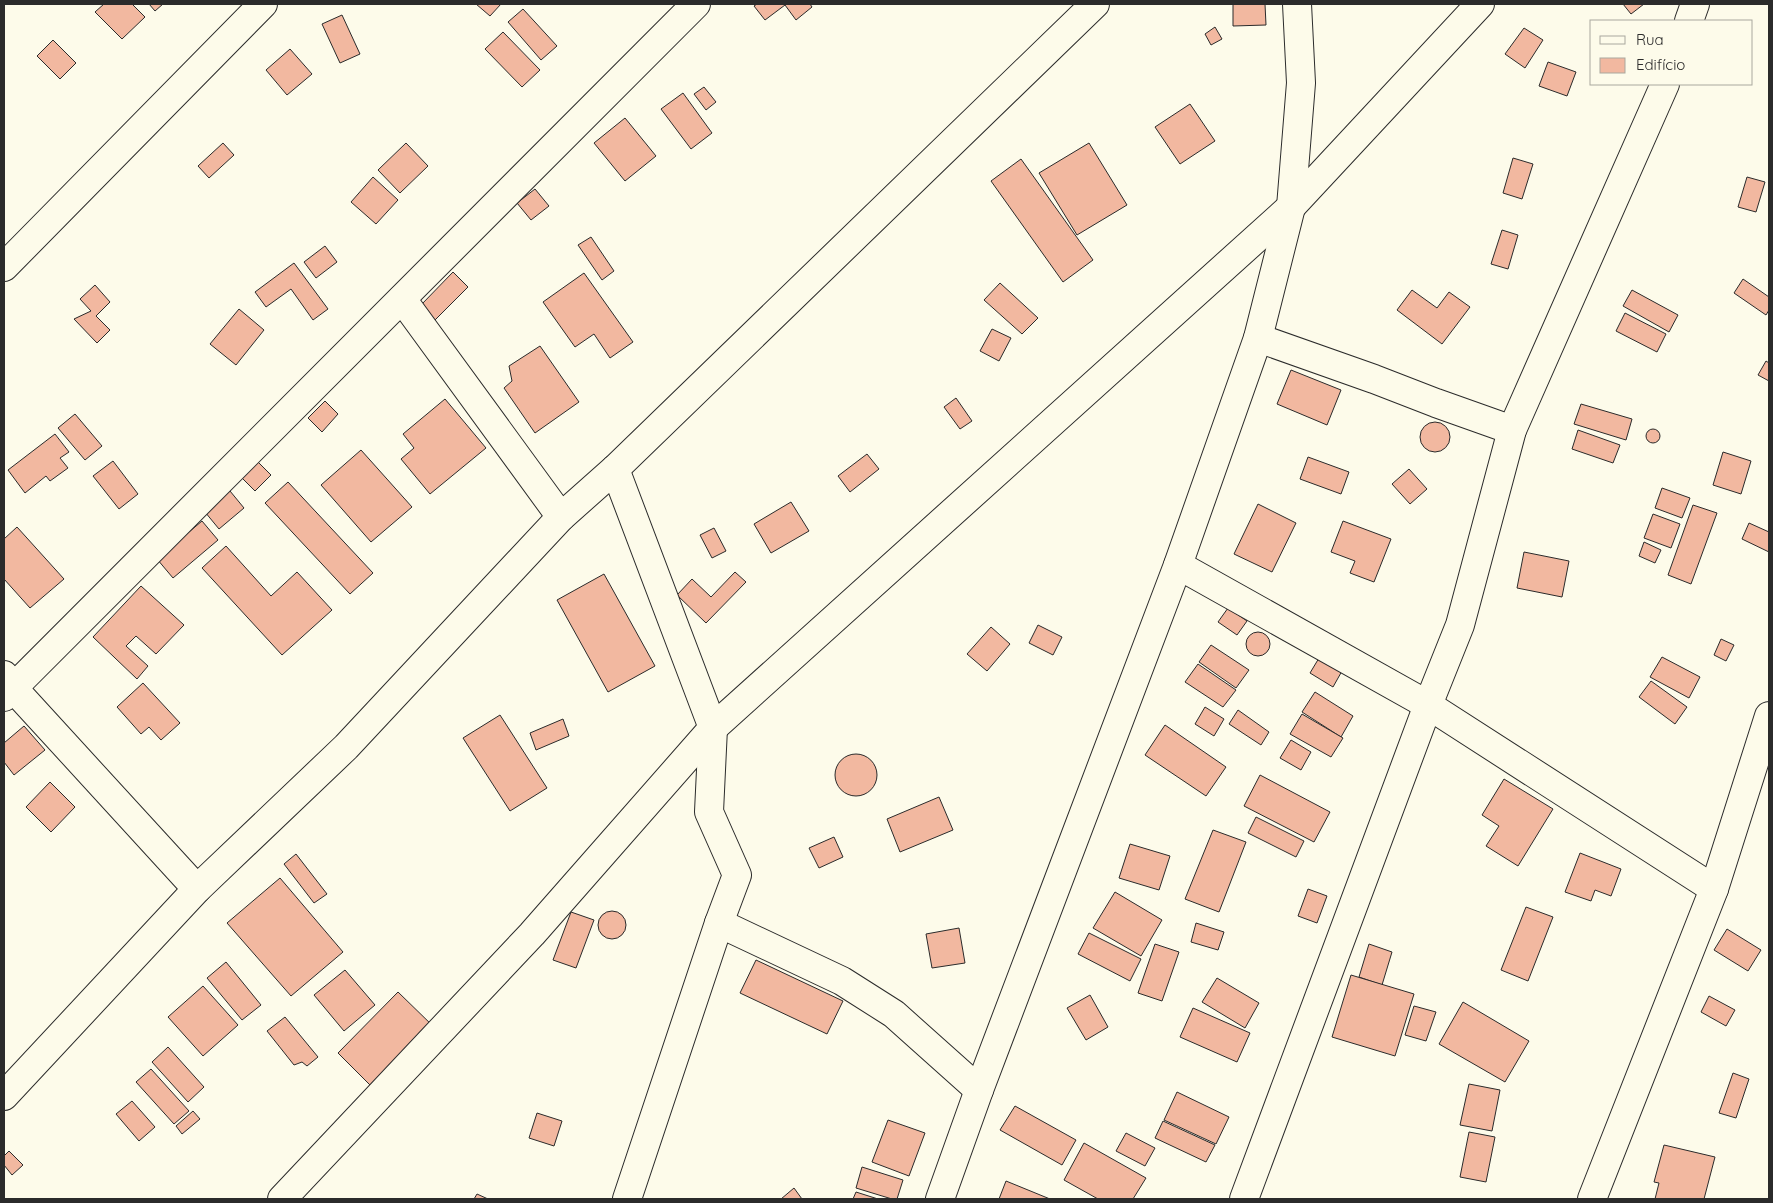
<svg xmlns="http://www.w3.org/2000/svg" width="1773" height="1203" font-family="Quicksand,sans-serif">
<rect width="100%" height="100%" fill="#fdfbea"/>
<g fill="#f2b8a0" stroke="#2b2b2b">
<path d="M104 4H132L145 17 122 39 95 12Z"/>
<path d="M149 4H163L155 11Z"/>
<path d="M476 4H501L490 16Z"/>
<path d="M757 4H810L812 7 796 20 785 5 765 20 754 6Z"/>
<path d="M1233 4H1265L1266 25 1233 26Z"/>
<path d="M1623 4H1644L1631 14Z"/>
<path d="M523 9 557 46 541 60 508 22Z"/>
<path d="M342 15 360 54 340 63 322 24Z"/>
<path d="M1215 27 1222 39 1211 45 1205 34Z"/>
<path d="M1524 28 1543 40 1525 68 1505 54Z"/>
<path d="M503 32 540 70 522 87 485 49Z"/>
<path d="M53 40 76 63 60 79 37 56Z"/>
<path d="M290 49 312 74 287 95 266 70Z"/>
<path d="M1548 62 1576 72 1567 96 1539 86Z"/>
<path d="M704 87 716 102 706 110 694 94Z"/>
<path d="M683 93 712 133 691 149 661 109Z"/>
<path d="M1190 104 1215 141 1180 164 1155 127Z"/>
<path d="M625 118 656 156 625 181 594 143Z"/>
<path d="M223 143 234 155 209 178 198 166Z"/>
<path d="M406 143 428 166 400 193 378 170Z"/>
<path d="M1089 143 1127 205 1077 235 1039 173Z"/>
<path d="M1513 158 1533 164 1522 199 1503 193Z"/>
<path d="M1021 159 1093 260 1063 282 991 181Z"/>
<path d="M373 177 398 200 376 224 351 202Z"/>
<path d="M1747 177 1765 182 1756 212 1738 207Z"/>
<path d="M535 189 549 206 531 220 517 203Z"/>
<path d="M1502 230 1518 235 1508 269 1491 264Z"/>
<path d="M591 237 614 271 602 280 578 245Z"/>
<path d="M325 246 337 262 316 278 304 262Z"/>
<path d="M294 263 328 309 313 320 291 289 266 307 255 292Z"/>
<path d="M453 272 468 287 435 320 421 305Z"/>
<path d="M584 273 633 342 610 358 594 334 575 347 543 302Z"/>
<path d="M1743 279 1769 297V310L1766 315 1734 293Z"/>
<path d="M1000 283 1038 318 1022 334 984 300Z"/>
<path d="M95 285 110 302 96 316 110 330 97 343 74 319 91 311 80 299Z"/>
<path d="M1412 290 1437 308 1449 292 1470 307 1442 344 1397 310Z"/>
<path d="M1632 290 1678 315 1669 332 1623 306Z"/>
<path d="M239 309 264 330 236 365 210 344Z"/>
<path d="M1625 313 1666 334 1657 352 1616 331Z"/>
<path d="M992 329 1011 338 999 361 980 351Z"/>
<path d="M540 346 579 402 535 433 504 388 512 381 509 366Z"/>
<path d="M1766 361 1769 363V381L1758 375Z"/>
<path d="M1291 370 1341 390 1327 425 1277 404Z"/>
<path d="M956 398 972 421 960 429 944 407Z"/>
<path d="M445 399 486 448 430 494 401 459 414 448 403 434Z"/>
<path d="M325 401 338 414 322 432 308 418Z"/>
<path d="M1581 404 1632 419 1626 440 1574 424Z"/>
<path d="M75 414 102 446 85 460 58 428Z"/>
<circle cx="1435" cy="437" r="15"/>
<circle cx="1653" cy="436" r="7"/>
<path d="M1578 430 1620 445 1613 463 1572 449Z"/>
<path d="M55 434 69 452 60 458 68 468 50 481 46 476 25 493 8 470Z"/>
<path d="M361 450 412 507 371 542 321 485Z"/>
<path d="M1723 452 1751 461 1741 494 1713 485Z"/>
<path d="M867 454 879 469 850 492 838 476Z"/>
<path d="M1308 457 1349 472 1341 494 1300 479Z"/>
<path d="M255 459 271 475 255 491 239 475Z"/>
<path d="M113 461 138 494 119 509 93 476Z"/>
<path d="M1409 469 1427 489 1410 504 1392 484Z"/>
<path d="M288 482 373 573 350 594 265 503Z"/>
<path d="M1662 488 1690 498 1682 518 1655 508Z"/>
<path d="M230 491 244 508 219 529 205 512Z"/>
<path d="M791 502 809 531 771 553 754 524Z"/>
<path d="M1258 504 1296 523 1272 572 1234 554Z"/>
<path d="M1693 505 1717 513 1691 584 1668 575Z"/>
<path d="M1653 514 1680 524 1671 548 1644 538Z"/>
<path d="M202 521 218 540 173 578 157 559Z"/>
<path d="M1343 521 1391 539 1374 582 1350 573 1355 561 1331 552Z"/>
<path d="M1749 523 1769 532V552L1742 539Z"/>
<path d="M17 527 64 579 30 608 4 579V539Z"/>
<path d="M714 528 726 551 712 558 700 535Z"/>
<path d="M1644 542 1661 550 1655 563 1639 556Z"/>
<path d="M226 546 271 596 297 572 332 610 282 655 202 568Z"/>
<path d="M1524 552 1569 561 1562 597 1517 588Z"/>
<path d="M735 572 746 582 706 623 677 595 692 579 711 597Z"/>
<path d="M604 574 655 666 608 692 557 600Z"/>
<path d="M141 586 184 625 156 654 136 636 126 646 148 666 137 679 93 637Z"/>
<path d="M1228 608 1247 621 1237 635 1218 622Z"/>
<path d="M1038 625 1062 637 1053 655 1029 643Z"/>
<path d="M991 627 1010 644 987 671 967 654Z"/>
<circle cx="1258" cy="644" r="12"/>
<path d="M1721 639 1734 645 1726 661 1714 655Z"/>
<path d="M1211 645 1249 670 1236 688 1199 662Z"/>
<path d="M1662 657 1700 677 1689 698 1650 677Z"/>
<path d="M1319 658 1342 671 1333 687 1310 673Z"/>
<path d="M1198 664 1236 690 1223 707 1185 682Z"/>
<path d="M1651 681 1687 707 1675 724 1639 697Z"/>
<path d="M143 683 180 723 161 740 149 727 141 734 117 707Z"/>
<path d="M1315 692 1353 716 1341 737 1302 712Z"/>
<path d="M1205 707 1224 719 1214 736 1195 724Z"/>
<path d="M1238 710 1269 732 1261 745 1229 724Z"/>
<path d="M1302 714 1343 738 1331 757 1290 734Z"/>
<path d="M500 715 547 788 510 811 463 738Z"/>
<path d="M563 719 569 736 536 750 530 733Z"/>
<path d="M1165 725 1226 767 1206 796 1145 755Z"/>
<path d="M24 726 45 750 14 775 4 762V743Z"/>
<path d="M1291 740 1311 752 1301 770 1280 758Z"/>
<circle cx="856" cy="775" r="21"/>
<path d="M1260 775 1330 812 1314 842 1244 806Z"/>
<path d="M1504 779 1553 809 1518 866 1486 846 1499 826 1482 815Z"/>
<path d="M50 782 75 807 51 832 26 807Z"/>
<path d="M939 797 953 830 900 852 887 819Z"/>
<path d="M1256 817 1304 841 1296 857 1248 833Z"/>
<path d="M1213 830 1246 842 1219 912 1185 899Z"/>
<path d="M834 837 843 857 819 868 809 848Z"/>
<path d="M1130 844 1170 856 1159 890 1119 878Z"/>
<path d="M1580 853 1621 869 1611 896 1595 890 1591 901 1565 892Z"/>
<path d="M296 854 327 894 314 903 284 864Z"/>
<path d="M280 878 343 952 291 996 227 923Z"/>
<path d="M1308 889 1327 896 1317 923 1298 916Z"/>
<path d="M1115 892 1162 920 1141 956 1093 928Z"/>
<path d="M1526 907 1553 917 1528 981 1501 970Z"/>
<circle cx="612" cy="925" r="14"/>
<path d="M571 912 594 920 576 968 553 960Z"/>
<path d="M1196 923 1224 932 1218 950 1191 942Z"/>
<path d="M959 928 965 963 932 968 926 934Z"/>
<path d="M1727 929 1761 950 1748 971 1714 950Z"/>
<path d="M1089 933 1141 959 1130 981 1078 954Z"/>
<path d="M1155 944 1179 952 1162 1001 1138 993Z"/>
<path d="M1369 944 1392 952 1382 985 1359 977Z"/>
<path d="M756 960 843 1001 827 1034 740 993Z"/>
<path d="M226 962 261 1005 242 1020 207 978Z"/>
<path d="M345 970 375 1005 344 1031 314 995Z"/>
<path d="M1351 975 1414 994 1395 1056 1332 1037Z"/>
<path d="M1217 978 1259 1003 1245 1028 1202 1002Z"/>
<path d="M203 986 238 1025 203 1056 168 1017Z"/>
<path d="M398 992 435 1028 375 1090 338 1053Z"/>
<path d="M1090 995 1108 1027 1086 1040 1067 1008Z"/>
<path d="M1709 996 1735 1010 1726 1026 1701 1012Z"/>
<path d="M1463 1002 1529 1041 1505 1082 1439 1044Z"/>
<path d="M1414 1006 1436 1012 1426 1041 1405 1035Z"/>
<path d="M1193 1008 1250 1033 1237 1062 1180 1037Z"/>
<path d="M285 1017 318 1057 307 1066 302 1062 294 1065 267 1031Z"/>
<path d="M168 1047 204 1087 188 1102 152 1062Z"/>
<path d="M151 1069 189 1111 174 1124 136 1082Z"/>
<path d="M1733 1073 1749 1079 1736 1118 1719 1113Z"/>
<path d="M1469 1084 1500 1090 1492 1131 1460 1125Z"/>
<path d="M1177 1092 1229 1117 1216 1144 1164 1120Z"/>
<path d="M132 1101 155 1127 139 1141 116 1114Z"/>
<path d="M1015 1106 1076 1140 1062 1165 1000 1130Z"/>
<path d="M193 1111 200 1119 182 1134 176 1126Z"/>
<path d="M537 1113 562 1121 554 1146 529 1138Z"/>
<path d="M888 1120 925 1133 909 1176 872 1162Z"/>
<path d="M1163 1121 1215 1145 1206 1162 1155 1138Z"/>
<path d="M1469 1132 1495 1137 1486 1182 1460 1177Z"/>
<path d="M1126 1133 1155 1148 1145 1166 1116 1151Z"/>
<path d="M1084 1143 1146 1178 1133 1199H1098L1064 1180Z"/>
<path d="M1664 1145 1715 1157 1704 1199H1655L1659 1183 1654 1182Z"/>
<path d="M9 1151 23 1165 12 1175 4 1165V1156Z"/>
<path d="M862 1167 903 1180 897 1199H892L856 1188Z"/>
<path d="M1006 1181 1050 1199H999Z"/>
<path d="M794 1188 802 1199H781Z"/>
<path d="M856 1192 878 1199H853Z"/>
<path d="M477 1194 488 1199H474Z"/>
</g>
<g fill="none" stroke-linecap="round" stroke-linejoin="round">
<defs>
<g id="minor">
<path d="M1689 21 1695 4"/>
<path d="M4 267 263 4"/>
<path d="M402 299 561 517"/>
<path d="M1258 338 1374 379 1436 403 1512 430"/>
<path d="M615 469 713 728 709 812 737 875 719 923 627 1199"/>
<path d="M1178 565 1428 705 1714 889"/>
<path d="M4 675 13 688 197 889"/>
<path d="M4 697 696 4"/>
<path d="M719 923 842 981 894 1014 979 1090"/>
<path d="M4 1096 197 889 346 747 561 517 615 469 1095 4"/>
<path d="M282 1199 532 934 713 728 1291 207 1480 4"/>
<path d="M940 1199 979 1090 1178 565 1258 338 1291 207 1301 83 1297 4"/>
<path d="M1244 1199 1428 705 1460 625 1512 430 1665 84"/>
<path d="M1592 1199 1714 889 1769 716"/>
</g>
</defs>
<use href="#minor" stroke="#2b2b2b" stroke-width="30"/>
<use href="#minor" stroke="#fdfbea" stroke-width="28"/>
</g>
<rect width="1773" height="1203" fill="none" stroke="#2b2b2b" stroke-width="10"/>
<rect x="1590" y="20" width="162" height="65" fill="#fdfbea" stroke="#a9a89e"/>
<rect x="1600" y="36" width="25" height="8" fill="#fdfbea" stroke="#a9a89e"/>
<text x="1636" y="45" font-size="15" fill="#2b2b2b">Rua</text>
<rect x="1600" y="58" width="25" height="15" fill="#f2b8a0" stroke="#a9a89e"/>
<text x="1636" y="70" font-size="15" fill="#2b2b2b">Edifício</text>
</svg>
